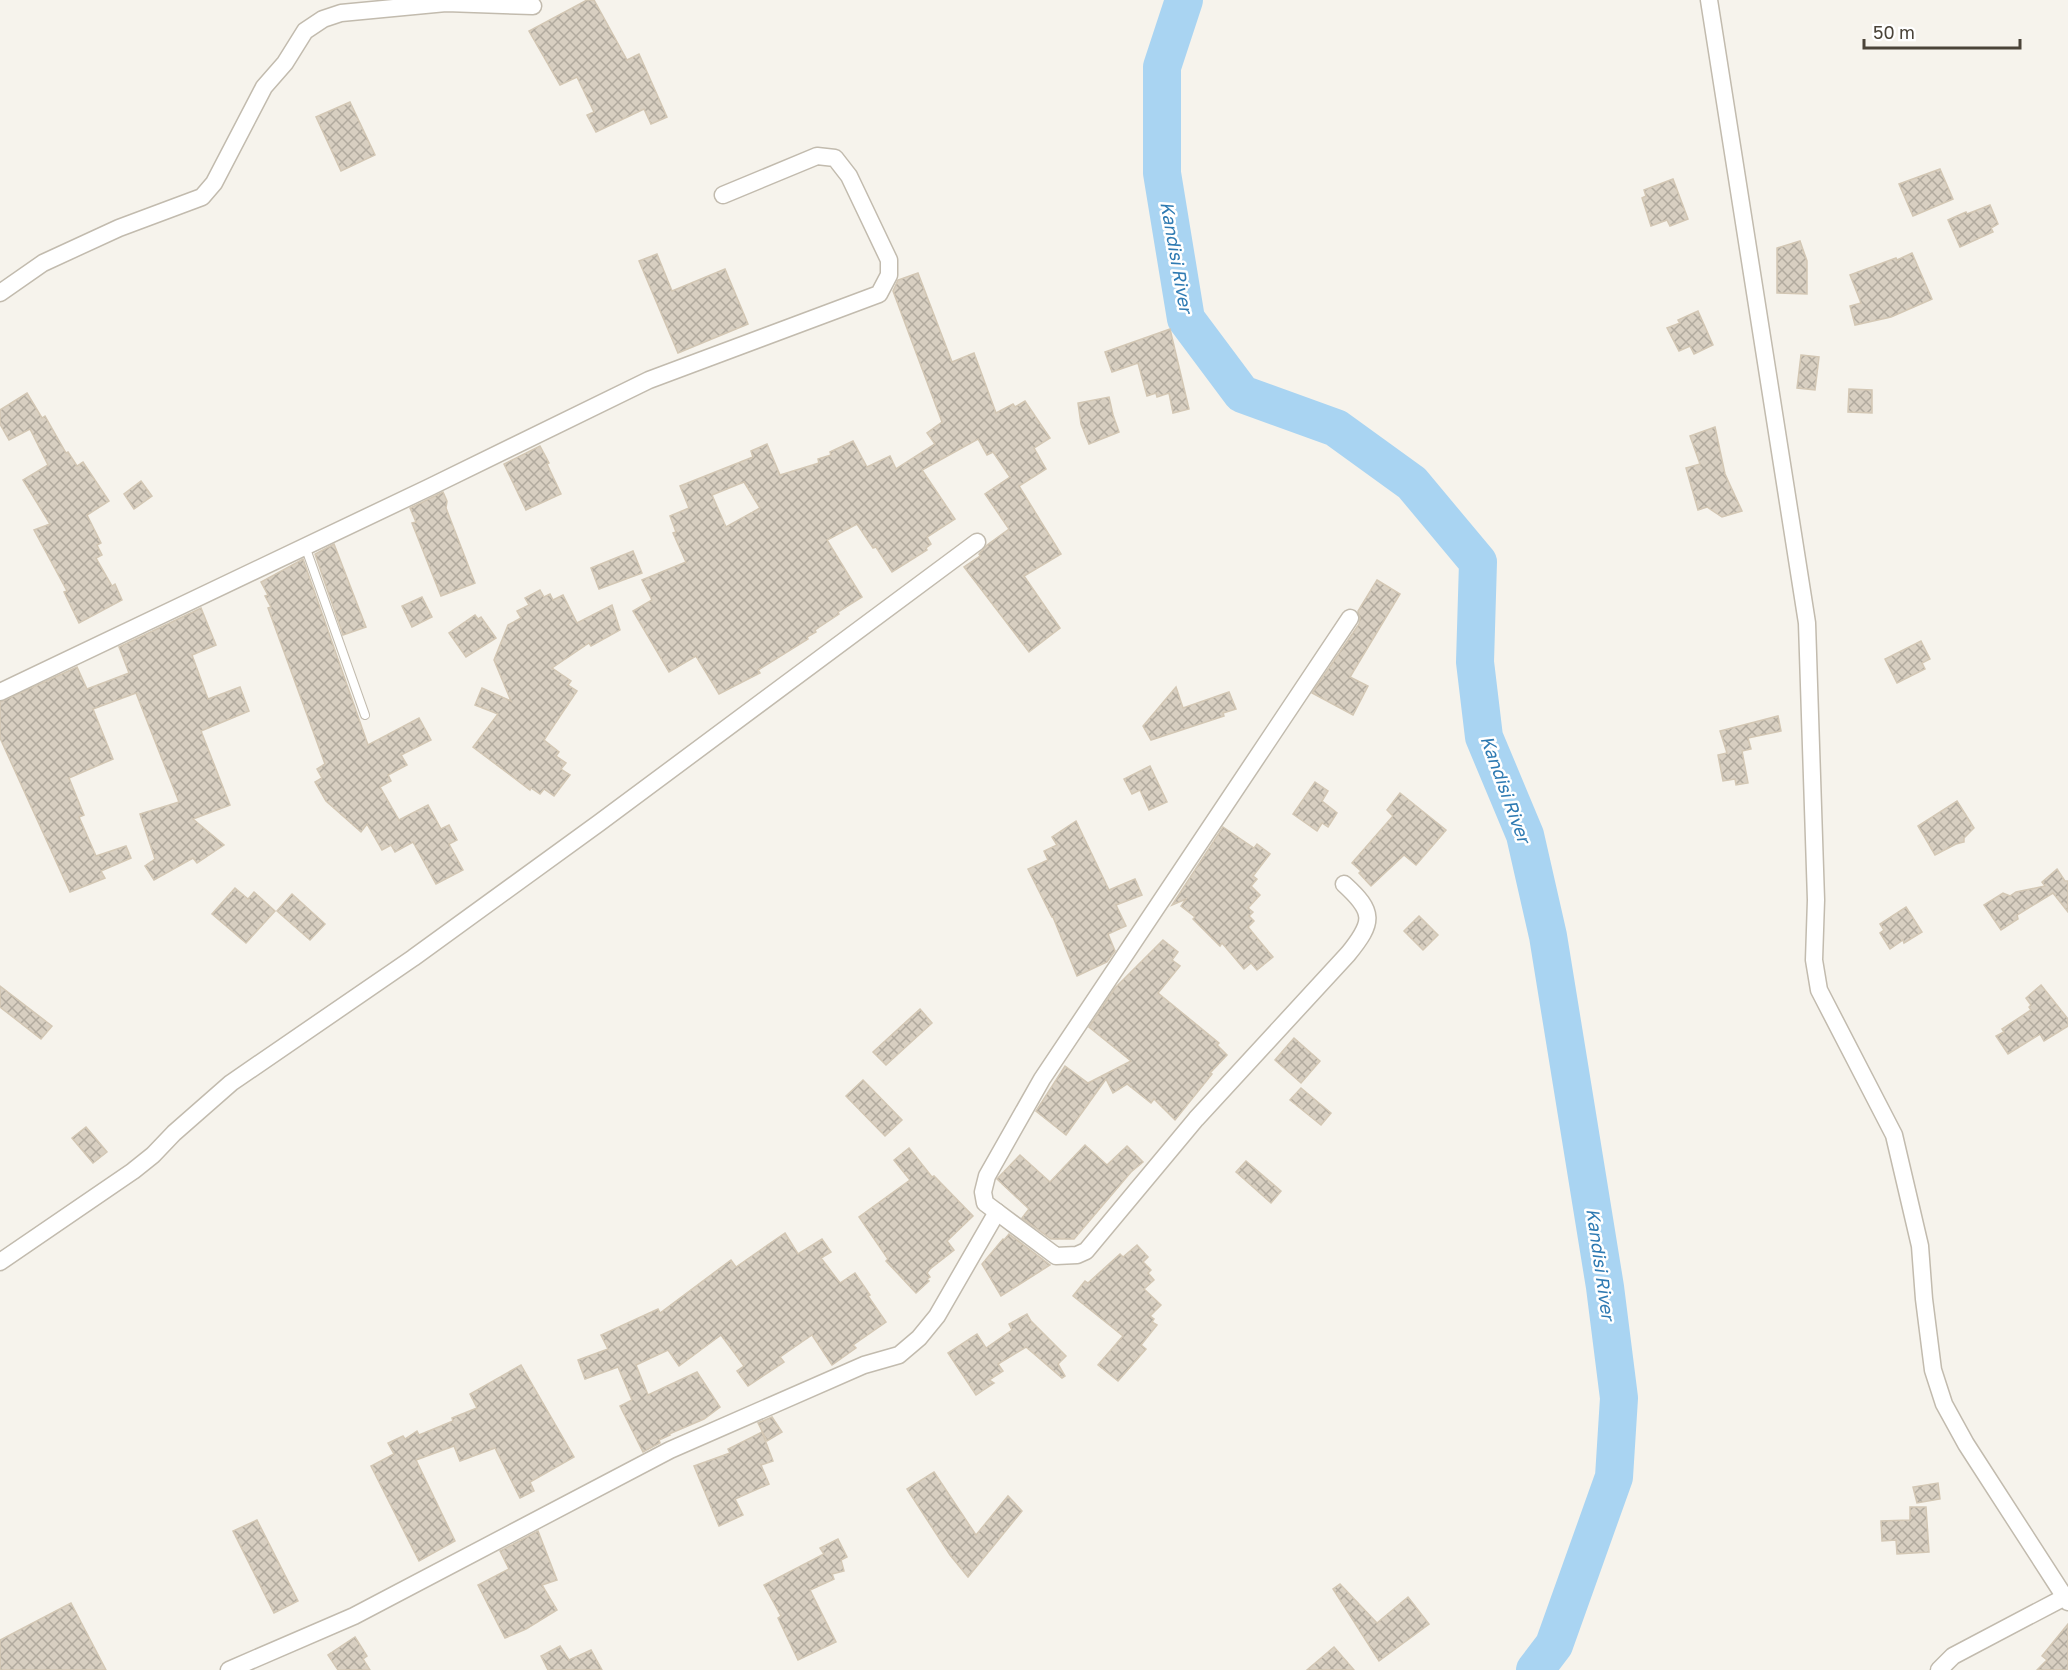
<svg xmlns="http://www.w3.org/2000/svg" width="2068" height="1670" font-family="'Golos Text',sans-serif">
<defs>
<pattern id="building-cross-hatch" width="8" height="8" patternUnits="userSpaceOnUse" patternTransform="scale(1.5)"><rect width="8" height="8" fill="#d8cfc1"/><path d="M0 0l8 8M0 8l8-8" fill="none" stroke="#b1aa9e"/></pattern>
</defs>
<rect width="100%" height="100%" fill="#f6f3ec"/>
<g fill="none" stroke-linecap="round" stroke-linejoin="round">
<path stroke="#a9d4f2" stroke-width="38" d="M1184 0 1162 67V173L1186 319 1242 394 1336 428 1412 483 1478 562 1475 662 1484 737 1525 835 1548 936 1605 1287 1619 1398 1614 1477 1554 1645 1535 1670"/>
</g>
<g fill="url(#building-cross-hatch)" stroke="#d3c7b4" stroke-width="1.5" fill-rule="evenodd">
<path d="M587 0H594L627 60 639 54 667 117 651 124 644 109 596 132 587 115 594 112 577 77 560 85 529 31Z"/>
<path d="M350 102 375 155 341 171 316 117Z"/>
<path d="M1940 169 1953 199 1913 216 1899 184Z"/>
<path d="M1673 179 1688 219 1670 226 1667 220 1651 226 1642 198 1646 196 1644 190Z"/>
<path d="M1990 205 1998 224 1991 228 1993 232 1960 247 1948 220 1966 212 1967 214Z"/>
<path d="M1800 241 1807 261V294L1777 293V248Z"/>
<path d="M1912 253 1932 299 1891 317 1855 325 1850 306 1861 303 1850 275 1896 258 1897 260Z"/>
<path d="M657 254 672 291 725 269 748 324 678 353 639 261Z"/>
<path d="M918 273 952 362 974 353 996 413 1013 404 1015 407 1025 401 1050 438 1034 448 1046 469 1019 486 1061 554 1024 576 1060 628 1029 652 964 567 980 556 979 554 987 545 1009 529 985 494 1010 477 993 452 987 455 978 439 922 470 955 519 927 537 931 544 926 548 927 550 892 572 876 547 873 548 857 524 827 540 862 597 838 612 839 614 815 630 816 632 807 637 808 639 758 670 760 673 719 694 696 656 669 672 633 611 652 600 642 580 686 562 673 533 676 532 670 516 689 508 680 486 753 457 751 451 767 444 780 475 819 463 818 459 831 455 830 452 853 441 867 467 890 456 896 469 935 444 927 433 942 422 893 291 898 280ZM744 482 760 508 726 527 712 495Z"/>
<path d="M1698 311 1713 345 1694 354 1690 346 1679 351 1667 328 1680 323 1678 320Z"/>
<path d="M1170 329 1189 409 1173 413 1169 393 1157 397 1156 393 1147 396 1138 363 1112 372 1105 352Z"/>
<path d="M1801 355 1819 357 1815 390 1797 388Z"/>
<path d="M1849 389 1872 390V413L1848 412Z"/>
<path d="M27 393 42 418 45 416 66 453 68 452 77 466 83 462 109 501 87 515 101 543 97 545 102 555 96 558 112 586 115 584 122 600 79 623 64 592 67 591 34 530 50 524 23 480 48 465 30 429 9 440 0 424V410Z"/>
<path d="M1109 397 1113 415 1119 432 1089 444 1081 424 1078 403Z"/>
<path d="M1715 427 1725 474 1742 511 1722 517 1707 507 1698 510 1686 468 1700 464 1690 436Z"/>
<path d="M540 446 549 463 547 464 561 494 526 510 504 464Z"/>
<path d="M141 481 152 496 134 509 124 494Z"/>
<path d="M443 492 447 501 446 508 475 583 441 596 412 523 416 522 410 508Z"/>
<path d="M334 544 366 627 343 635 315 554Z"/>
<path d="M633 551 642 573 599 589 591 568Z"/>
<path d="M303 559 368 745 419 718 431 740 401 755 407 765 388 775 391 781 380 787 399 820 428 805 441 829 449 825 457 840 449 844 463 870 436 884 413 842 395 852 391 845 382 850 367 824 361 832 326 801 315 782 322 778 317 769 325 764 268 608 271 607 265 596 268 595 261 582Z"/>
<path d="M1377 580 1400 594 1350 677 1368 686 1353 715 1312 693 1359 624 1360 618 1358 611Z"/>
<path d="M540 590 544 597 550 594 553 600 563 595 577 623 612 605 620 630 591 646 589 643 552 668 571 681 568 685 577 691 544 740 559 752 556 756 566 763 561 769 570 775 554 796 544 789 540 794 531 788 530 790 473 747 498 714 475 705 482 688 511 701 494 660 508 625 521 618 517 611 529 605 525 598Z"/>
<path d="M422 597 432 617 412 627 402 606Z"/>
<path d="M201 608 216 645 192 655 208 699 240 687 249 711 201 731 230 805 193 819 224 845 197 863 193 858 154 880 145 866 155 859 140 814 179 802 136 693 93 709 113 759 69 778 84 815 79 817 96 856 126 846 131 858 101 871 105 878 70 892 0 738V702L77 667 87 689 129 673 119 647Z"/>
<path d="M475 615 478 619 481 617 496 638 466 657 449 633Z"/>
<path d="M1921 641 1930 659 1922 663 1925 669 1897 683 1885 659Z"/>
<path d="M1176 687 1183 708 1229 692 1236 709 1223 713 1224 716 1151 740 1143 726Z"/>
<path d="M1778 716 1781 731 1748 738 1751 749 1742 751 1748 783 1736 785 1735 779 1723 781 1718 755 1727 753 1720 731Z"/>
<path d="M1150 766 1167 802 1149 810 1140 790 1132 794 1124 779Z"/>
<path d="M1315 782 1328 791 1322 801 1337 813 1328 827 1322 823 1317 831 1293 814Z"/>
<path d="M1400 793 1446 830 1416 865 1404 855 1371 886 1359 873 1361 871 1352 863 1393 816 1387 810Z"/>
<path d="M1957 801 1974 828 1964 838V842L1956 844 1935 855 1918 826Z"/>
<path d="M1076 821 1109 890 1135 879 1142 895 1116 905 1126 926 1108 934 1115 951 1107 962 1077 976 1053 917H1052L1028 869 1048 860 1044 851 1057 845 1052 837Z"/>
<path d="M1223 827 1254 848 1257 844 1270 854 1253 876 1257 879 1251 886 1260 895 1248 908 1253 912 1249 916 1254 921 1248 927 1273 957 1257 970 1251 963 1244 969 1222 943 1220 946 1193 919 1195 917 1181 906 1186 899 1172 905Z"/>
<path d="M2057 869 2065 881H2068V912L2053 893 2017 915 2018 919 2001 930 1984 905 2003 893 2010 896 2016 892 2045 886 2042 882Z"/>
<path d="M235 888 248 899 254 892 275 911 246 943 212 914Z"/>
<path d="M292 894 325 924 310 940 277 911Z"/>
<path d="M1906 907 1922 932 1904 943 1903 940 1890 949 1880 933 1884 930 1880 924Z"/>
<path d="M1419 916 1438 935 1423 950 1404 931Z"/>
<path d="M1163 940 1178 952 1172 960 1180 966 1158 993 1219 1043 1217 1045 1227 1055 1210 1073 1212 1074 1175 1120 1154 1099 1151 1103 1127 1084 1113 1093 1106 1079 1066 1135 1036 1111 1065 1066 1088 1083 1131 1061 1089 1027 1115 988Z"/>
<path d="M2041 985 2068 1019V1026L2044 1041 2040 1034 2008 1054 1996 1036 2004 1032 2002 1029 2031 1010 2029 1007 2031 1005 2026 998Z"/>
<path d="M0 986 52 1026 41 1039 0 1007Z"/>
<path d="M920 1009 932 1023 886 1065 873 1052Z"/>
<path d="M1294 1038 1320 1061 1301 1083 1275 1060Z"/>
<path d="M863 1080 902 1120 885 1136 846 1096Z"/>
<path d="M1301 1088 1331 1113 1321 1125 1290 1100Z"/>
<path d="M86 1127 107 1152 93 1163 72 1138Z"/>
<path d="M1085 1145 1107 1165 1127 1146 1143 1162 1131 1172 1074 1239H1051L1022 1218 1029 1209 997 1179 1020 1155 1050 1182Z"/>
<path d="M909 1148 932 1177 934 1176 973 1216 947 1241 954 1250 930 1269 927 1273 930 1277 927 1279 929 1281 916 1293 886 1261 888 1259 859 1217 910 1180 894 1160Z"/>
<path d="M1246 1161 1281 1191 1271 1203 1236 1172Z"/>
<path d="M785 1233 798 1254 822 1239 831 1252 821 1258 840 1283 855 1273 870 1295 868 1296 886 1322 853 1345 856 1348 832 1365 812 1335 780 1357 784 1362 748 1386 737 1371 744 1366 721 1335 679 1366 668 1350 636 1365 648 1395 697 1372 720 1407 704 1419 669 1434 670 1435 659 1440 660 1443 643 1452 620 1406 632 1400 618 1367 585 1379 578 1360 608 1349 601 1335 658 1309 660 1313 731 1260 736 1267Z"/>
<path d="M1009 1234 1050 1265 1001 1296 982 1264 1003 1239 1004 1240Z"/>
<path d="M1137 1245 1148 1257 1143 1262 1151 1270 1148 1273 1154 1280 1144 1289 1161 1305 1150 1316 1154 1319 1152 1322 1157 1325 1141 1345 1146 1349 1118 1381 1098 1365 1123 1336 1073 1296 1085 1281 1088 1283 1120 1254 1123 1257Z"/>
<path d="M1027 1314 1031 1321 1066 1356 1058 1364 1065 1376 1062 1378 1026 1347 998 1364 1003 1371 989 1380 994 1383 976 1395 948 1353 977 1334 986 1348 1012 1330 1009 1324Z"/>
<path d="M521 1365 574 1457 530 1482 534 1491 520 1498 495 1448 460 1461 454 1446 416 1460 455 1541 419 1561 371 1466 394 1454 388 1443 403 1436 405 1439 417 1431 419 1435 453 1421 452 1418 477 1408 470 1394Z"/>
<path d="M772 1417 782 1432 767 1441 758 1423Z"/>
<path d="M762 1432 773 1461 761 1465 769 1484 735 1499 743 1515 719 1526 694 1466 730 1453 728 1449Z"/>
<path d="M934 1472 976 1535 1008 1496 1022 1511 968 1577 950 1555 907 1489Z"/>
<path d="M1938 1483 1940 1499 1917 1503 1913 1487Z"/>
<path d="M1910 1507H1926L1929 1552 1897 1554 1896 1540 1882 1541 1881 1521 1910 1520Z"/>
<path d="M257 1520 298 1601 274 1613 233 1531Z"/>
<path d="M538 1531 557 1580 542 1585 557 1610 526 1629 505 1638 478 1585 509 1569 500 1551Z"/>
<path d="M838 1539 847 1557 841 1560 844 1571 832 1574 834 1579 810 1590 836 1642 798 1660 778 1618 781 1616 764 1585 824 1554 820 1548Z"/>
<path d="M1340 1584 1377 1623 1408 1597 1429 1624 1379 1661 1333 1589Z"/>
<path d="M71 1603 106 1670H0V1640Z"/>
<path d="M2068 1624V1670H2037L2047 1660 2042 1656Z"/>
<path d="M355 1637 367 1656 363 1659 370 1670H338L328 1655Z"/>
<path d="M560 1646 569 1660 591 1650 602 1670H548L541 1656Z"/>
<path d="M1334 1647 1354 1670H1307Z"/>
</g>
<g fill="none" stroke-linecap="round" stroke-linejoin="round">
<defs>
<path id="service" d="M305 546 365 715"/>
<g id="minor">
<path d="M1709 0 1807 623 1816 900 1814 960 1819 990 1894 1135 1920 1246 1924 1299 1933 1370 1944 1404 1966 1444 2068 1602"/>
<path d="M0 293 43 263 119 228 202 197 214 183 264 87 285 63 305 31 323 19 341 13 446 3 533 6"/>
<path d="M0 692 428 488 649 380 879 294 889 275V260L849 176 835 158 817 156 723 195"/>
<path d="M1344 884C1375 912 1374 922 1348 954L1196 1119 1086 1251 1077 1255 1056 1256 985 1203 983 1192 987 1176 1042 1079 1350 618"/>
<path d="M0 1262 133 1171 153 1155 174 1133 231 1083 413 958 599 823 977 542"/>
<path d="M229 1670 354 1616 670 1450 864 1365 899 1355 919 1338 937 1316 997 1212"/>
<path d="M1939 1670 1953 1656 2065 1597"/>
</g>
</defs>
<use href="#service" stroke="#c2bbae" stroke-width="10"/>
<use href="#minor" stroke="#c2bbae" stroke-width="19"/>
<use href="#service" stroke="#fff" stroke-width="8"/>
<use href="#minor" stroke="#fff" stroke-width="16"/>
</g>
<g text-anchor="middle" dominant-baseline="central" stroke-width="5" stroke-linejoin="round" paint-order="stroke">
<g font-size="18" font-style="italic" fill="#2e7ab2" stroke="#fff">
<text transform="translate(1177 257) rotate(80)">Kandisi River</text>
<text transform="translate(1506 789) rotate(70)">Kandisi River</text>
<text transform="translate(1601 1264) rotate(82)">Kandisi River</text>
</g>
</g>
<path d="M1864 39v9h156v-9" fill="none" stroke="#4b4439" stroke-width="3"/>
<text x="1873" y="39" font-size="18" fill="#4b4439" stroke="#ffffff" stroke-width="4.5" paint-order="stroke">50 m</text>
</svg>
